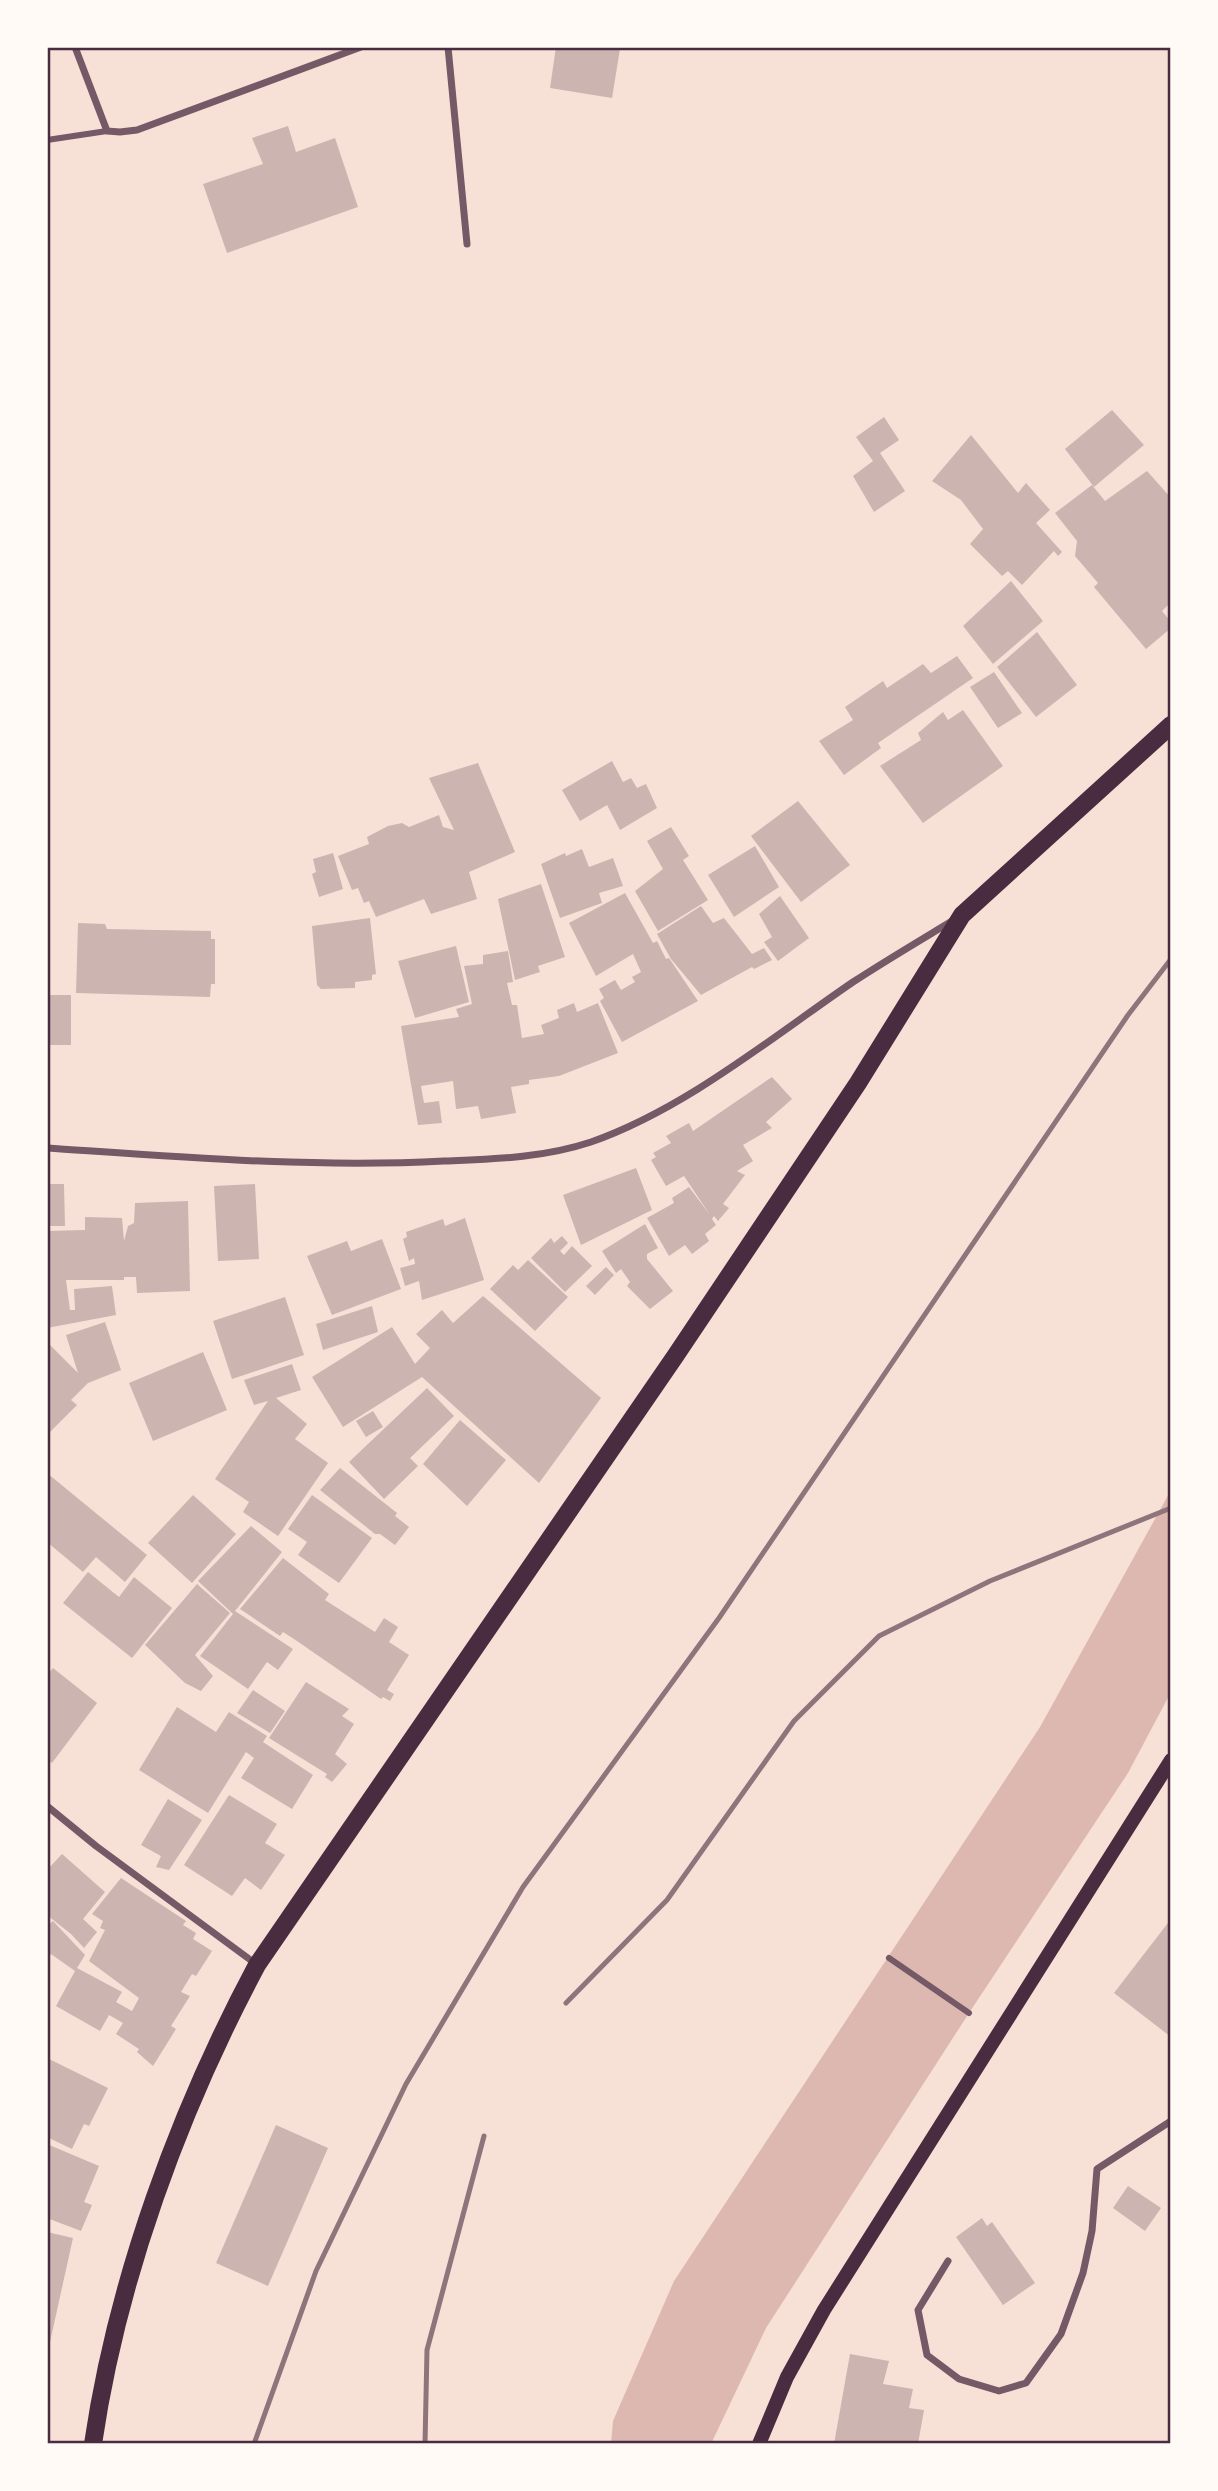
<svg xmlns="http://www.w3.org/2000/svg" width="1218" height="2491" font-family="Commissioner,sans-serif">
<rect width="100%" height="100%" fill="#f7e1d7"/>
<path fill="#dcb8b0" d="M1171 1490V1692L1128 1773 969 2013 766 2328 711 2444H611L613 2421 674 2281 1040 1727Z"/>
<g fill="#ccb4b1">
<path d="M556 47 620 49 612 98 550 88Z"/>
<path d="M288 126 296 152 335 138 358 207 227 253 203 184 263 164 252 138Z"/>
<path d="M1112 410 1144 445 1094 487 1065 449Z"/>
<path d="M884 417 899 440 880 453 905 491 874 512 853 476 873 461 856 437Z"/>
<path d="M971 435 1018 493 1026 483 1050 510 1036 523 1062 552 1058 556 1054 551 1022 585 1008 571 1002 576 970 544 983 529 961 500 932 481Z"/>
<path d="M1147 471 1171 498V602L1162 611 1171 622V628L1146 649 1094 587 1098 583 1075 556 1077 541 1055 513 1092 485 1105 501Z"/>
<path d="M1011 581 1043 621 993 664 963 626Z"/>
<path d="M1037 632 1077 685 1036 717 997 667Z"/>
<path d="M957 656 973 678 878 743 881 748 844 775 819 741 853 720 845 707 883 681 887 688 923 664 931 673Z"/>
<path d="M994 672 1022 713 998 728 970 687Z"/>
<path d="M963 710 1003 766 923 823 880 766 921 740 918 733 943 712 948 720Z"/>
<path d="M612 761 623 782 631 778 637 788 646 784 657 808 620 830 607 805 580 821 562 790Z"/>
<path d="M478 763 515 852 469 872 477 899 431 914 424 899 376 917 369 901 364 903 358 888 352 890 338 856 369 844 367 837 388 826 402 823 409 827 439 815 443 827 454 830 429 778Z"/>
<path d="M798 801 850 865 801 902 751 836Z"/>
<path d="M671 827 689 856 683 860 708 900 658 931 635 891 663 869 647 841Z"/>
<path d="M755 846 779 887 734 917 708 875Z"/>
<path d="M582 849 589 867 613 858 623 886 599 893 602 903 560 918 541 864 565 853 566 856Z"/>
<path d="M333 853 343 889 319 897 312 874 316 872 313 859Z"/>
<path d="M541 884 565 957 538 966 540 972 515 980 498 899Z"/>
<path d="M625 893 653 943 657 941 666 959 669 958 698 1001 622 1042 600 1001 604 998 599 989 615 980 621 990 635 982 632 977 641 972 633 954 596 976 569 923Z"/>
<path d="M780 896 809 938 778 961 764 942 772 937 759 914Z"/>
<path d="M701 906 713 923 724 918 752 954 764 948 772 960 754 969 752 967 701 995 671 959 657 934Z"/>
<path d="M370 918 376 974 372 975V980L355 982V988L321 989 317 985 312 926Z"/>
<path d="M78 923 105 924 107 929 211 931V939H215V984H211L210 997 76 993Z"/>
<path d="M456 946 469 1002 415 1018 398 961Z"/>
<path d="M508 951 513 982 507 983 512 1005H517L522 1038 544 1034 541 1025 559 1018 557 1010 574 1003 577 1012 598 1003 618 1053 559 1076 529 1080V1084L511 1087 516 1113 481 1119 478 1106 456 1109 453 1081 421 1086 424 1103 439 1101 442 1123 418 1125 401 1026 459 1017 456 1009 472 1004 464 966 483 964V955Z"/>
<rect x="47" y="995" width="24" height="50"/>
<path d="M772 1077 792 1099 766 1122 772 1128 743 1145 753 1161 737 1171 745 1175 723 1204 729 1208 718 1221 714 1216 712 1219 716 1225 705 1234 709 1241 692 1254 685 1245 669 1256 647 1218 674 1203 672 1198 689 1187 710 1215 684 1176 666 1186 651 1160 656 1157 653 1153 671 1143 666 1136 689 1123 693 1131Z"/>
<path d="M636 1168 652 1210 581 1245 563 1195Z"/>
<path d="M47 1184H64L65 1226H47Z"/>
<path d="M255 1184 259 1259 218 1261 214 1186Z"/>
<path d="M188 1201 190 1291 137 1293 136 1277H124V1280H66L70 1310H75L74 1289 112 1286 116 1315 47 1328V1231L85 1230V1217L122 1218 124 1241 128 1226 134 1223 135 1203Z"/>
<path d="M465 1218 484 1280 422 1300 419 1281 405 1286 400 1268 415 1264 414 1258 409 1261 403 1239 407 1237 406 1232 443 1219 445 1226Z"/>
<path d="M645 1224 658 1248 647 1254V1259L673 1291 650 1309 627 1286 630 1282 621 1269 616 1273 602 1251Z"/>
<path d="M562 1236 568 1243 560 1251 564 1255 572 1246 592 1266 565 1292 531 1258 551 1238 554 1243Z"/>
<path d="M382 1239 401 1289 332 1315 307 1256 347 1241 351 1251Z"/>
<path d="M528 1260 568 1297 535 1331 490 1289 513 1265 518 1270Z"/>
<path d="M606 1267 614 1275 595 1295 586 1286Z"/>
<path d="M483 1296 601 1398 539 1483 422 1377 343 1427 312 1377 392 1327 415 1364 430 1348 416 1334 442 1310 453 1323Z"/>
<path d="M285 1297 304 1355 232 1379 213 1321Z"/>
<path d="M372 1306 378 1332 323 1350 316 1324Z"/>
<path d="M105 1322 121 1370 88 1383 71 1400 77 1405 47 1435V1342L78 1373 66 1335Z"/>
<path d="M203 1352 227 1410 153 1441 129 1383Z"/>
<path d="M292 1364 301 1390 276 1398 307 1424 295 1439 328 1463 278 1536 243 1512 249 1502 215 1479 268 1401 254 1405 244 1380Z"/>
<path d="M427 1388 454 1416 410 1458 418 1466 384 1499 349 1462Z"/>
<path d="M373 1411 383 1427 366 1437 356 1421Z"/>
<path d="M460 1420 506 1460 467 1506 423 1464Z"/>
<path d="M340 1468 397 1513 395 1516 409 1527 395 1545 380 1534H375L320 1490Z"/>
<path d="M47 1473 147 1555 125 1582 96 1557 83 1572 47 1542Z"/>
<path d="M193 1495 236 1534 192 1583 148 1543Z"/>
<path d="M312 1495 372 1538 339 1583 298 1555 307 1542 288 1529Z"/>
<path d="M251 1526 282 1552 235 1611 293 1649 278 1670 267 1662 248 1689 200 1656 233 1614 198 1581Z"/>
<path d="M283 1558 329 1594 325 1600 375 1632 384 1618 398 1627 389 1642 409 1655 387 1690 394 1694 390 1701 383 1697 381 1699 294 1639 283 1632 280 1636 240 1609Z"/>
<path d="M88 1572 119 1597 134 1577 172 1608 132 1658 63 1603Z"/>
<path d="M197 1584 230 1613 195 1655 213 1676 201 1691 185 1683 145 1645Z"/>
<path d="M53 1668 97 1703 52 1763 47 1760V1675Z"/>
<path d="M306 1682 349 1709 342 1716 354 1724 335 1754 347 1764 332 1782 325 1777 327 1774 269 1738Z"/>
<path d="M253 1690 285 1711 270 1733 237 1713Z"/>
<path d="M177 1707 216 1732 229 1712 267 1736 263 1742 313 1775 292 1809 241 1778 254 1758 246 1752 208 1813 139 1770Z"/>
<path d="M229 1795 277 1824 265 1843 285 1855 261 1890 245 1878 232 1896 184 1865Z"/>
<path d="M168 1799 202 1820 169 1870 156 1867 161 1856 141 1845Z"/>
<path d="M62 1854 105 1892 83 1919 97 1932 84 1948 71 1934 47 1915V1870Z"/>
<path d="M121 1878 186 1921 183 1925 196 1933 193 1939 212 1951 196 1976 192 1974 181 1992 190 1996 171 2026 176 2029 153 2066 137 2052 139 2049 116 2034 123 2023 109 2015 100 2031 56 2006 75 1971 51 1954 47 1960V1926L53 1921 85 1955 77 1968 122 1992 116 2002 132 2011 139 1998 89 1961 105 1930 100 1928 103 1921 92 1914Z"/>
<path d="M1171 1919V2037L1114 1993Z"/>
<path d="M47 2058 108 2088 89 2126 84 2124 72 2149 47 2137Z"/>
<path d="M276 2125 328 2148 268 2286 216 2263Z"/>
<path d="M47 2144 99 2166 84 2202 92 2205 81 2231 47 2218Z"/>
<path d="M1128 2186 1161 2208 1145 2231 1113 2208Z"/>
<path d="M982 2218 987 2226 992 2222 1035 2283 1003 2305 956 2237Z"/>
<path d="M47 2232 73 2238 48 2351 47 2350Z"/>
<path d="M850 2354 889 2361 883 2384 913 2389 909 2408 924 2410 918 2444H834Z"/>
</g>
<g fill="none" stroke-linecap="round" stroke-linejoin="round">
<g stroke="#755966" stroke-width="6">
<path d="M47 140 107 131"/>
<path d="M889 1958 969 2013"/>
</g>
<g stroke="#755966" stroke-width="7">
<path d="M75 47 107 131 120 132 137 130 361 47"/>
<path d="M448 47 467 244"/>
<path d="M47 1148C180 1157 312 1168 444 1161 494 1159 543 1158 591 1142 685 1109 771 1038 853 982 885 961 919 941 952 921"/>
<path d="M47 1806 96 1846 256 1964"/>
<path d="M948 2261 918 2310 927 2355 959 2379 999 2391 1026 2383 1061 2334 1083 2273 1092 2231 1097 2169 1171 2121"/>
</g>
<path stroke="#4a2c40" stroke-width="14" d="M759 2444 787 2377 824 2310 1171 1760"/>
<path stroke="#4a2c40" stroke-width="18" d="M93 2444C117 2280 179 2111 257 1965L676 1355 858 1083 962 915 1171 725"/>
<g stroke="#8f747c" stroke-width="5">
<path d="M566 2003 667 1900 794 1721 879 1636 990 1581 1171 1508"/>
<path d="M254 2444 316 2271 406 2084 523 1887 719 1618 1128 1015 1171 959"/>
<path d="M425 2444 427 2350 484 2136"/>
</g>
</g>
<rect width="1218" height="2491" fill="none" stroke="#fffaf5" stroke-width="98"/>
<rect x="49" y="49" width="1120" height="2393" fill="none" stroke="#4a2c40" stroke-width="2.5"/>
</svg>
